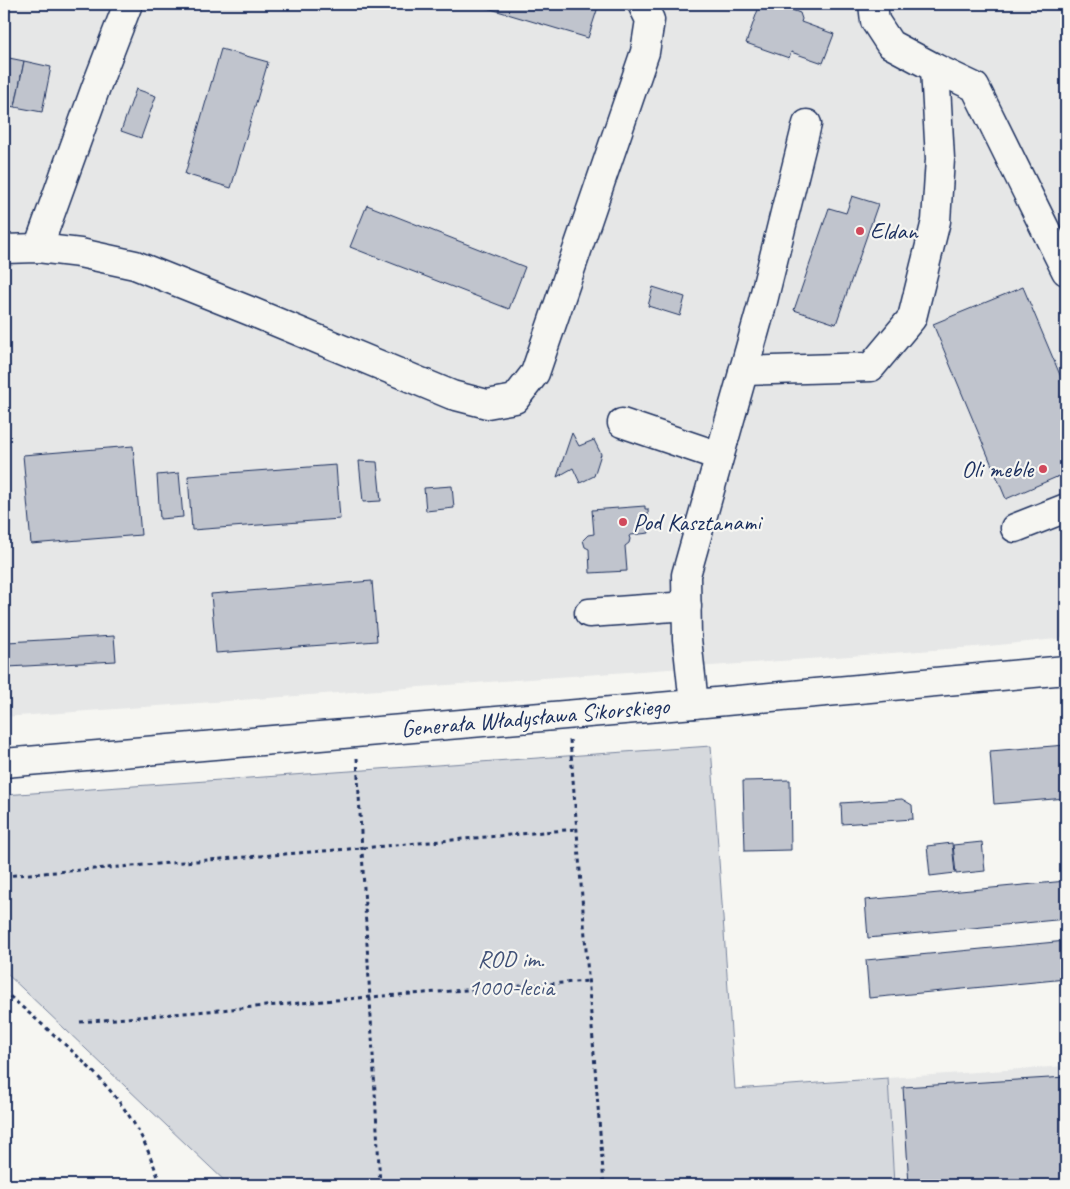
<svg xmlns="http://www.w3.org/2000/svg" width="1070" height="1189" font-family="Caveat,sans-serif">
<rect width="100%" height="100%" fill="#f6f6f2"/>
<filter id="ink" filterUnits="userSpaceOnUse"><feTurbulence type="fractalNoise" baseFrequency=".02" numOctaves="2"/><feDisplacementMap in="SourceGraphic" scale="10" xChannelSelector="R" yChannelSelector="G"/><feConvolveMatrix kernelMatrix="1 2 1 2 8 2 1 2 1" color-interpolation-filters="sRGB"/></filter>
<g filter="url(#ink)">
<g fill="#e6e7e7">
<path d="M4 4H1066V638L989 646 4 717Z"/>
<path d="M1066 1066V1185H894L888 1078Z"/>
</g>
<path fill="#d6d9dd" stroke="#78849e" d="M711 746 735 1089 888 1078 894 1185H229L4 971V795Z"/>
<g fill="#c0c4cd" stroke="#1b2f5e">
<path d="M474 4H599L588 38Z"/>
<path d="M760 4H794L792 10 800 13 802 19 801 22 834 34 823 63 791 52 789 58 746 43Z"/>
<path d="M221 49 268 62 231 188 185 174Z"/>
<path d="M4 57 24 61 15 107 4 105Z"/>
<path d="M24 61 51 67 42 112 15 107Z"/>
<path d="M136 89 156 96 141 138 121 131Z"/>
<path d="M852 196 878 204 836 324 794 310 829 208 846 213Z"/>
<path d="M367 205 525 267 509 309 350 247Z"/>
<path d="M653 287 685 297 680 316 648 306Z"/>
<path d="M1023 287 1066 389V473L1006 499 933 324Z"/>
<path d="M572 433 579 446 594 440 601 454 594 476 580 483 573 468 557 477Z"/>
<path d="M133 446 141 535 31 544 23 455Z"/>
<path d="M359 461 377 462 381 501 363 502Z"/>
<path d="M336 465 340 519 192 530 188 476Z"/>
<path d="M179 473 183 517 160 519 157 475Z"/>
<path d="M452 486 454 508 426 511 424 488Z"/>
<path d="M645 506V509H648L649 533 631 535 629 536 630 539 629 543 625 546 627 571 590 573 589 549 585 547 583 540 588 535 594 534 592 510Z"/>
<path d="M372 581 377 641 216 653 211 594Z"/>
<path d="M114 636 116 661 8 667 7 642Z"/>
<path d="M1066 745V798L994 804 990 751Z"/>
<path d="M790 780 791 850 745 851 743 781Z"/>
<path d="M902 799 912 805 913 819 842 824 841 803Z"/>
<path d="M982 842 985 871 956 874 953 845Z"/>
<path d="M952 843 955 873 930 876 927 846Z"/>
<path d="M1066 881V919L868 938 865 900Z"/>
<path d="M1066 941V979L869 998 866 960Z"/>
<path d="M1066 1077V1185H909L903 1087Z"/>
</g>
<g fill="none" stroke-linecap="round" stroke-linejoin="round">
<defs>
<g id="minor">
<path d="M873 4 875 21 890 44 935 68 975 87 1066 271"/>
<path d="M38 248 96 87 128 4"/>
<path d="M4 249 38 248 80 253 135 265 250 311 452 395 487 404 515 399 535 373 645 52 650 20 642 4"/>
<path d="M743 371 871 367 912 318 936 221 940 159 935 68"/>
<path d="M622 423 719 456"/>
<path d="M1015 528 1066 508"/>
<path d="M589 613 687 606"/>
<path d="M694 704 687 639 686 575 761 309 807 124"/>
<path d="M4 763 694 704 1066 670"/>
</g>
</defs>
<use href="#minor" stroke="#1b2f5e" stroke-width="31"/>
<g stroke="#1b2f5e" stroke-width="3" stroke-dasharray="4 4" stroke-linecap="butt">
<path d="M570 740 604 1185"/>
<path d="M357 758 380 1185"/>
<path d="M4 876 362 848 577 829"/>
<path d="M4 991C58 1040 123 1086 150 1156 154 1166 158 1175 160 1185"/>
<path d="M80 1022 370 997 589 981"/>
</g>
<use href="#minor" stroke="#f6f6f2" stroke-width="28"/>
</g>
</g>
<g fill="#d1495b" stroke="#f6f6f2" stroke-width="2">
<circle cx="860" cy="231" r="5"/>
<circle cx="1043" cy="469" r="5"/>
<circle cx="623" cy="522" r="5"/>
</g>
<g text-anchor="middle" dominant-baseline="central" stroke-width="4.5" stroke-linejoin="round" paint-order="stroke">
<g font-size="24" fill="#1b2f5e" stroke="#f6f6f2" text-anchor="start">
<text x="870" y="231">Eldan</text>
<text x="1033" y="469" text-anchor="end">Oli meble</text>
<text x="633" y="522">Pod Kasztanami</text>
</g>
<g font-size="24" fill="#1b2f5e" stroke="#f6f6f2">
<text transform="translate(535 717) rotate(-5)">Generała Władysława Sikorskiego</text>
</g>
<g font-size="24" fill="#405177" stroke="#f6f6f2">
<text x="511" y="959">ROD im.<tspan x="511" dy="28">1000-lecia</tspan></text>
</g>
</g>
<rect width="1070" height="1189" fill="none" stroke="#f6f6f2" stroke-width="20"/>
<rect x="10" y="10" width="1050" height="1169" fill="none" stroke="#1b2f5e" stroke-width="2" filter="url(#ink)"/>
</svg>
